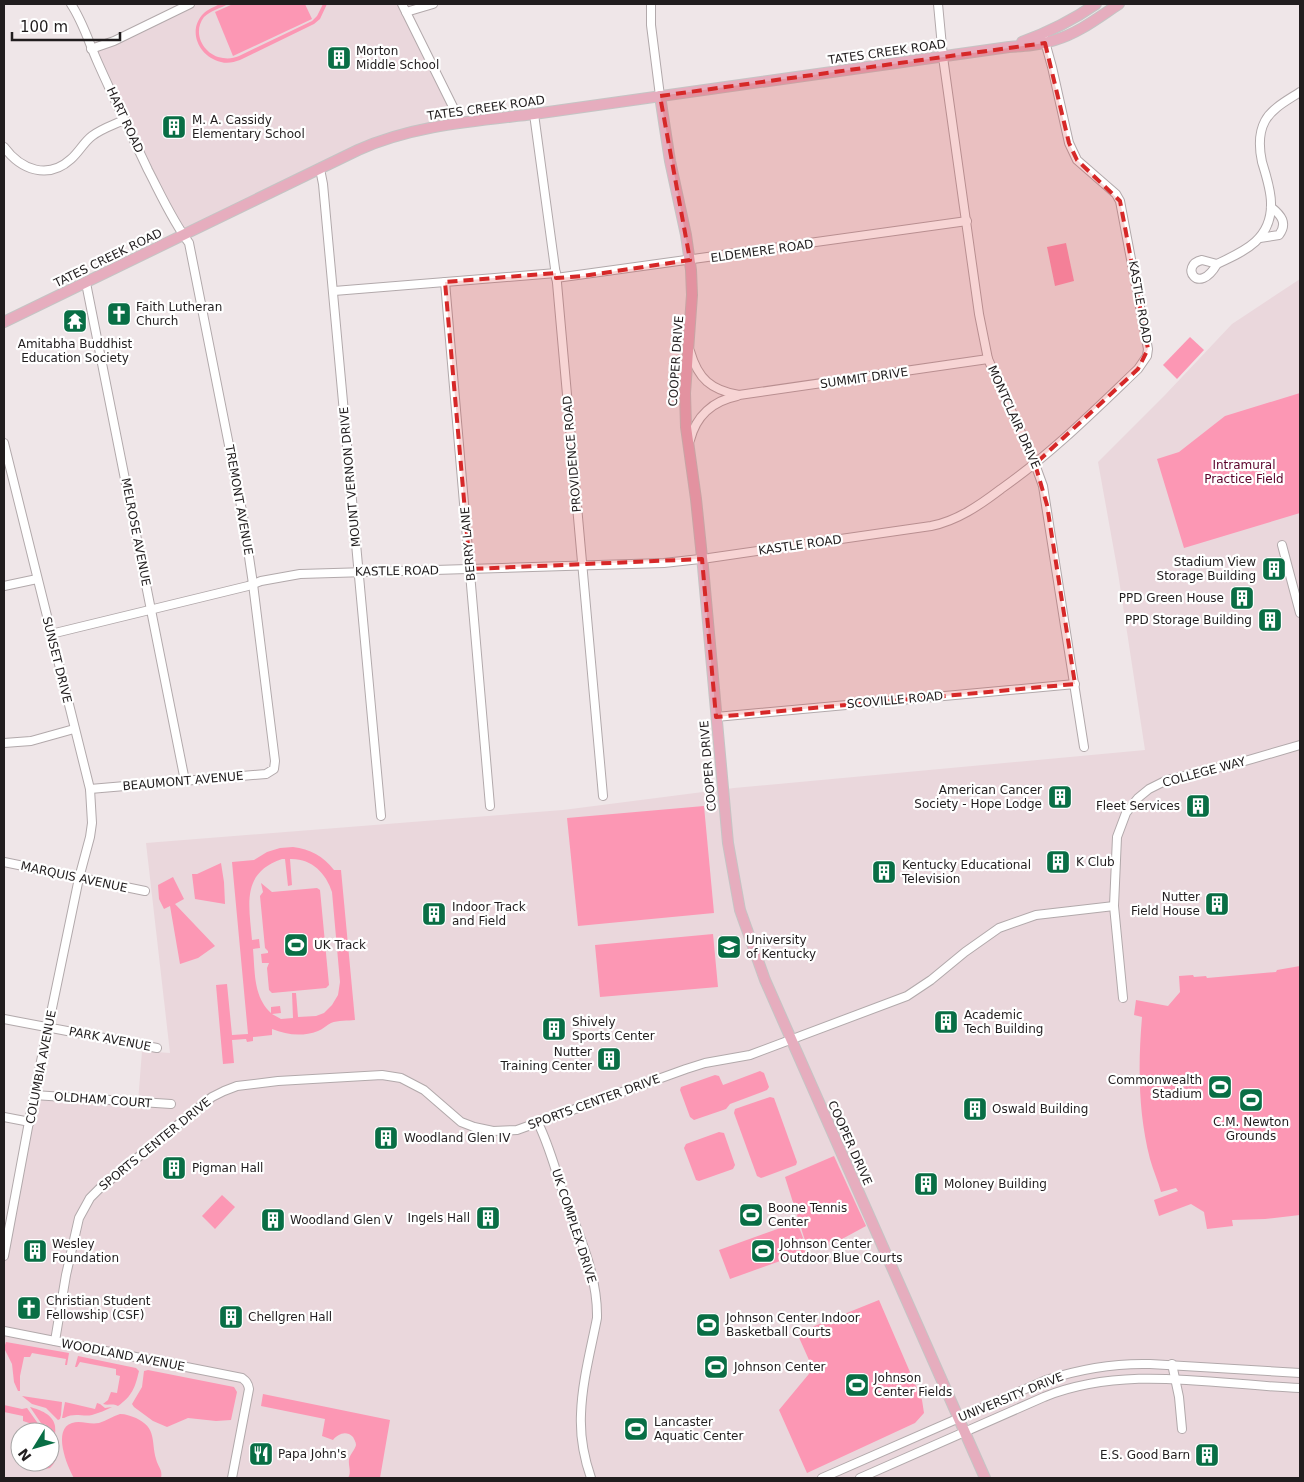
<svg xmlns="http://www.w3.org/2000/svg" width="1304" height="1482" font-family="'DejaVu Sans',sans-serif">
<rect width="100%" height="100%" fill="#efe6e8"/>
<g fill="#ead7dc" fill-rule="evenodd">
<path d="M190 4H402L461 123 396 136 182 235 91 49Z"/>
<path d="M1300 279V1478H4V1255L34 1095 138 1102 142 1051 170 1053 146 843 563 810 734 788 1145 750 1118 573 1098 462 1165 395 1232 324ZM20 1432H50V1462H20Z"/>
</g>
<g fill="#fc97b4" fill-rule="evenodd">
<path d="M220 4H228C221 8 210 11 204 17 191 34 205 56 223 58 229 59 234 58 239 56L312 21 317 16 323 4H327L320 19 314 24 240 60C234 62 228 64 221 62 199 57 187 31 203 14 208 9 214 7 220 4Z"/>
<path d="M233 4H305L312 19 233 56 215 12Z"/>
<path d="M1066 243 1074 281 1055 286 1047 247Z"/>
<path d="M1190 337 1204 350 1177 379 1163 365Z"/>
<path d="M1300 393V513L1184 548 1157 459 1179 452 1225 416Z"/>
<path d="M704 806 714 913 578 926 567 818Z"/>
<path d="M293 847C310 849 323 856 334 870H341L355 1020C348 1021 338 1020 331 1023 327 1025 323 1029 318 1031 302 1037 287 1035 272 1029V1035L253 1037V1041L247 1042 246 1039 232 1040 234 1063 223 1064 216 985 227 984 232 1035 248 1034 232 862 254 860 267 852 280 848ZM282 859H285L288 886 292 885 290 859C311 858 326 873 332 892L340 982 338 995 332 1005 324 1013 316 1016 298 1017 296 993H292L293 1018 281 1019 272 1014 281 1013 280 1006 271 1007V1013C253 996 255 971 253 949L260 948 259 939 252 940C249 904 241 873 282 859Z"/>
<path d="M221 863 224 882 225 904 195 899 192 874H197Z"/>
<path d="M173 877 184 899 175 904 215 946 198 958 180 964 170 906 164 909 159 899 158 885Z"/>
<path d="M261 883 272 892 317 888 320 890 329 985 326 988 272 993 269 990 267 968 269 963H262L261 954 268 953V951L265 948 260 896 263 892Z"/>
<path d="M713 934 718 987 600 997 595 945Z"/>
<path d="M1300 966V1215L1265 1219 1232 1220 1233 1226 1207 1229 1204 1212 1191 1204 1159 1216 1154 1200 1178 1191 1176 1188 1161 1192C1158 1181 1153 1170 1150 1159 1138 1112 1138 1065 1142 1017L1134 1015 1136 1000 1168 1006 1180 992 1179 976 1193 975 1194 977 1206 976 1207 978 1276 972 1277 970Z"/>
<path d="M760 1071 764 1073 769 1087 767 1090 730 1104 726 1109 694 1120 690 1117 680 1090 681 1087 715 1075 719 1076 723 1085Z"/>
<path d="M770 1097 774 1098 797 1162 796 1165 761 1178 757 1176 734 1113 735 1109Z"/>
<path d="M719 1132 724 1133 735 1165 733 1169 699 1181 696 1180 684 1148 686 1144Z"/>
<path d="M834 1156 866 1226 831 1245 808 1250 785 1177Z"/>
<path d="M222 1195 235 1207 215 1229 202 1216Z"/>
<path d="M797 1222 808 1251 730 1279 719 1250Z"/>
<path d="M879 1300 922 1400 924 1413 915 1423 807 1473 779 1410 813 1369 797 1333Z"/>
<path d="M6 1342 69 1353 67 1365H65L66 1359 32 1353 30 1357H24L20 1376V1391H18L14 1382 12 1364 4 1348Z"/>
<path d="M78 1356 136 1368 139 1371C135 1388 132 1396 118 1406 112 1403 108 1406 103 1404L108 1400 111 1392 117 1393 120 1376 116 1375V1369L80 1362 77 1367H75Z"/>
<path d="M148 1370 234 1387 237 1392 231 1420 216 1421 188 1418 167 1427 153 1421 134 1407 132 1404 142 1387 144 1371Z"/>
<path d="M263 1394 390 1420 380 1478H348C352 1472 348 1466 349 1459 350 1454 355 1450 356 1445 356 1442 354 1439 353 1437 346 1430 338 1434 333 1440L322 1436 325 1419 261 1406Z"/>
<path d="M22 1396 62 1402 61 1415 60 1419 58 1420 46 1408 32 1404Z"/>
<path d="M65 1402 95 1409 97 1403 100 1404 105 1408 112 1407C106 1410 99 1413 92 1415 82 1417 75 1412 64 1418H62Z"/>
<path d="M4 1405 22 1409 27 1408 44 1432H27L29 1423 23 1421V1416L4 1412Z"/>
<path d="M30 1407C40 1410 53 1414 55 1426 56 1432 54 1438 55 1443L50 1436V1432H47Z"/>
<path d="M120 1414C126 1414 130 1416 136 1418 157 1428 151 1441 156 1459 158 1467 163 1470 161 1478H74C67 1466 52 1429 72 1423 81 1420 89 1425 99 1423 106 1421 113 1416 120 1414Z"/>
<path d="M50 1441C58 1450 59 1459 50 1468L40 1470 21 1465V1462H50Z"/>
</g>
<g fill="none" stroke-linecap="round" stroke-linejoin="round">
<defs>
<g id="minor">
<path d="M71 4C83 22 89 43 98 63 114 99 131 134 148 170 161 195 172 220 189 243L243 516 253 584 275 761 274 769 266 774 90 789"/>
<path d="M402 4 461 123"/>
<path d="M651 4V25L660 96"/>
<path d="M938 4 943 57 972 264 979 314 988 359 1035 464 1043 486 1084 747"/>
<path d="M406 12 433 4"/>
<path d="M91 49 114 41 190 4"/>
<path d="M534 114 557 283 603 796"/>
<path d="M4 147C21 170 48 180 71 159 79 152 84 142 92 136 101 129 113 125 124 120"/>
<path d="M320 169 323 184 381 816"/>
<path d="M1260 238 1279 235C1288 223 1281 215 1271 207"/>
<path d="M1202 260 1217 264C1198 297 1179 265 1202 260Z"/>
<path d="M1217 264C1245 251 1272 239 1271 203 1271 190 1266 175 1262 162 1259 148 1258 134 1265 121 1272 108 1288 100 1300 92"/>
<path d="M556 278 967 221"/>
<path d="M445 282 490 806"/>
<path d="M86 283 185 781"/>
<path d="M334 291 556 273"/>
<path d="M690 351C698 379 711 390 739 395L988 359"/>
<path d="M690 440C696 416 713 401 737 396"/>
<path d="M4 443 90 789 92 823 90 837 79 878 34 1095 4 1256"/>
<path d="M1282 545 1300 613"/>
<path d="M4 586 37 579"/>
<path d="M51 634 248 586 261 581 300 574 664 563 709 558 931 526C957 521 980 505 1001 489 1051 454 1094 411 1138 369L1147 356 1148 349 1120 201 1116 194 1077 160 1069 143 1052 67 1044 38"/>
<path d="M716 717 1075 684"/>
<path d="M4 743 31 741 74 729"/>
<path d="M4 862 145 891"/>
<path d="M1123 998 1114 906 1117 837 1126 813 1138 798 1149 789 1167 780 1245 761 1300 745"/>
<path d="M4 1019 157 1048"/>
<path d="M34 1095 171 1104"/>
<path d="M4 1117 30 1122"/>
<path d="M538 1123C549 1145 555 1169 563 1192 578 1232 598 1275 597 1318 591 1349 582 1382 581 1414 580 1435 584 1458 591 1478"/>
<path d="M4 1331 242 1378C246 1381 248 1383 249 1389L232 1478"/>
<path d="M55 1341 66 1275 79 1218 90 1198 99 1189 212 1097 224 1091 237 1086 278 1081 382 1075 401 1078 424 1090 461 1122 474 1127 493 1131 517 1130 686 1069 705 1063 750 1055 907 996 931 980 965 952 999 928 1036 915 1114 906"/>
<path d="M1172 1364 1179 1397 1182 1429"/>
<path d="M822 1478 1046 1380C1080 1369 1114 1363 1150 1364L1300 1373"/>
<path d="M860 1478 1044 1397C1126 1364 1215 1385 1300 1388"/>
</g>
<g id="major">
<path d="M1022 42C1049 32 1073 20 1096 4"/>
<path d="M660 96 670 161 686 235 691 270 692 295 685 393 686 427 696 499 703 567 728 843 740 910 765 980 985 1478"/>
<path d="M4 322 358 150C413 125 475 121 534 114L1009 47C1025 46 1040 45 1055 40 1079 33 1099 17 1119 4"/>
</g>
</defs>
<use href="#minor" stroke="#b2a9ab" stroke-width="10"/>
<use href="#major" stroke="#c5c4c4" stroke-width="12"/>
<use href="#minor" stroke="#fff" stroke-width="8"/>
<use href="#major" stroke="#e6adbe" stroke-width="10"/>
</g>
<path fill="#d62828" fill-opacity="0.2" stroke="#d62828" stroke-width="4" stroke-dasharray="10 6" stroke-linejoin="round" d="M1045 43 1069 143 1077 160 1120 201 1148 349 1138 369 1035 464 1047 505 1075 684 716 717 702 559 470 569 445 282 556 273V278L583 276 690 260 660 96Z"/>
<defs>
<symbol id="building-square" viewBox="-11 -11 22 22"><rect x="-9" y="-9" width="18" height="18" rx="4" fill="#096e45" stroke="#fff"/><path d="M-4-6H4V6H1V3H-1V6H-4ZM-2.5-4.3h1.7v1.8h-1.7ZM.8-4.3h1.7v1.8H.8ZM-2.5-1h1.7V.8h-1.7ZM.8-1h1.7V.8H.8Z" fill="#fff"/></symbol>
<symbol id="church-square" viewBox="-11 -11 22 22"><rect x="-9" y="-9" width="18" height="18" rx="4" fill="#096e45" stroke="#fff"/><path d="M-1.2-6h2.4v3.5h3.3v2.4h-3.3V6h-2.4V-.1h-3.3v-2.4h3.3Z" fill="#fff"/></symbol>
<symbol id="temple-square" viewBox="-11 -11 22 22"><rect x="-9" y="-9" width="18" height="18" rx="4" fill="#096e45" stroke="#fff"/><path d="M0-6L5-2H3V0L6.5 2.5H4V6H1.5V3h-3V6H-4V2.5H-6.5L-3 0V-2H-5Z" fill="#fff"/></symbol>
<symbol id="stadium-square" viewBox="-11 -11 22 22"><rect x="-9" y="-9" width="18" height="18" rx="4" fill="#096e45" stroke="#fff"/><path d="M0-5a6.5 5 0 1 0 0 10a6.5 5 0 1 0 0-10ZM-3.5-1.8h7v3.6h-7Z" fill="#fff"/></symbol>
<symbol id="university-square" viewBox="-11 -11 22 22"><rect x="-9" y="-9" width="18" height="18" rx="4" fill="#096e45" stroke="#fff"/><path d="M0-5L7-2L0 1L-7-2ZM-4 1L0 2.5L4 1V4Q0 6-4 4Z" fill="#fff"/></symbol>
<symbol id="restaurant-square" viewBox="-11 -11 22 22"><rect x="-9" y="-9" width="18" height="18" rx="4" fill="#096e45" stroke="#fff"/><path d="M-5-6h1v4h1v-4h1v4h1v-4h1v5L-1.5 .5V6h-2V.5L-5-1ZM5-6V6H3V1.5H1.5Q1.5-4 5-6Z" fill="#fff"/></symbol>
</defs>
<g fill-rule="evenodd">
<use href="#building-square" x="325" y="44" width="28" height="28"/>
<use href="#building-square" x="160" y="113" width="28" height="28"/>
<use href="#church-square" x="105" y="300" width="28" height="28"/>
<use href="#temple-square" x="61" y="307" width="28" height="28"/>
<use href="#building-square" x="1260" y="555" width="28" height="28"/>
<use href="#building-square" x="1228" y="584" width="28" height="28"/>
<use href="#building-square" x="1256" y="606" width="28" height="28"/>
<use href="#building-square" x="1046" y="783" width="28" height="28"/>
<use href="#building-square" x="1184" y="792" width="28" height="28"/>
<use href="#building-square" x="1044" y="848" width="28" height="28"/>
<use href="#building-square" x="870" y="858" width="28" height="28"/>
<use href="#building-square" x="1203" y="890" width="28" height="28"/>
<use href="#building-square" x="420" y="900" width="28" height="28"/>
<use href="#stadium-square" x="282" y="931" width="28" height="28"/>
<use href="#university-square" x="715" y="933" width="28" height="28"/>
<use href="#building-square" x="932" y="1008" width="28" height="28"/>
<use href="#building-square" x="540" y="1015" width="28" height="28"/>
<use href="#building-square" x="595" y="1045" width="28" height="28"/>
<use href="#stadium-square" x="1206" y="1073" width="28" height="28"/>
<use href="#stadium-square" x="1237" y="1086" width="28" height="28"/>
<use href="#building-square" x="961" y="1095" width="28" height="28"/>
<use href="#building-square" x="372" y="1124" width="28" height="28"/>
<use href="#building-square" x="160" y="1154" width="28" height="28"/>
<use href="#building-square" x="912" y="1170" width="28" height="28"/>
<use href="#stadium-square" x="737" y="1201" width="28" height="28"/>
<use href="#building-square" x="474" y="1204" width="28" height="28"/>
<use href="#building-square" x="259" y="1206" width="28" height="28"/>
<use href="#building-square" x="21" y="1237" width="28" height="28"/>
<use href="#stadium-square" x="749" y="1237" width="28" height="28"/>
<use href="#church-square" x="15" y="1294" width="28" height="28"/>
<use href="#building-square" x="217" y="1303" width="28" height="28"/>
<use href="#stadium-square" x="694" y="1311" width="28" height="28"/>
<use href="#stadium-square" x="702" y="1353" width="28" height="28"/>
<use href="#stadium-square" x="843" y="1371" width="28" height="28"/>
<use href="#stadium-square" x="622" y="1415" width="28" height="28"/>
<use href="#restaurant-square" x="247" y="1440" width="28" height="28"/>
<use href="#building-square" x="1193" y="1441" width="28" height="28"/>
</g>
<g text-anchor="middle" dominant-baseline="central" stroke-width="4.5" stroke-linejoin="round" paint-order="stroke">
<g font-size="12" fill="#211d1e" stroke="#fff" text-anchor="start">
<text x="356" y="51">Morton<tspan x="356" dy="14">Middle School</tspan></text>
<text x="192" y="120">M. A. Cassidy<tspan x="192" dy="14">Elementary School</tspan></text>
<text x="136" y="307">Faith Lutheran<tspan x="136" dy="14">Church</tspan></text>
<text x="75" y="344" text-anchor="middle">Amitabha Buddhist<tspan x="75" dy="14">Education Society</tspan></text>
<text x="1256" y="562" text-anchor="end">Stadium View<tspan x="1256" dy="14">Storage Building</tspan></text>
<text x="1224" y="598" text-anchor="end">PPD Green House</text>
<text x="1252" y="620" text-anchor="end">PPD Storage Building</text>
<text x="1042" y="790" text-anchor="end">American Cancer<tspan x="1042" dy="14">Society - Hope Lodge</tspan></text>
<text x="1180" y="806" text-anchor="end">Fleet Services</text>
<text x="1076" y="862">K Club</text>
<text x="902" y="865">Kentucky Educational<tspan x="902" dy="14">Television</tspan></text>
<text x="1200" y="897" text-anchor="end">Nutter<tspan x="1200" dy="14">Field House</tspan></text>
<text x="452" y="907">Indoor Track<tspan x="452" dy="14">and Field</tspan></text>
<text x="746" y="940">University<tspan x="746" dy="14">of Kentucky</tspan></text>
<text x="314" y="945">UK Track</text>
<text x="964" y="1015">Academic<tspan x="964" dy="14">Tech Building</tspan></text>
<text x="572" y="1022">Shively<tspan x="572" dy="14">Sports Center</tspan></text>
<text x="592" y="1052" text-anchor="end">Nutter<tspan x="592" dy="14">Training Center</tspan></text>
<text x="1202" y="1080" text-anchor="end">Commonwealth<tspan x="1202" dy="14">Stadium</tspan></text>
<text x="992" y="1109">Oswald Building</text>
<text x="1251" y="1122" text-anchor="middle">C.M. Newton<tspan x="1251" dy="14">Grounds</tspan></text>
<text x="404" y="1138">Woodland Glen IV</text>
<text x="192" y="1168">Pigman Hall</text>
<text x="944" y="1184">Moloney Building</text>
<text x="768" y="1208">Boone Tennis<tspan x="768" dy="14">Center</tspan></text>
<text x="470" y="1218" text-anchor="end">Ingels Hall</text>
<text x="290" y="1220">Woodland Glen V</text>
<text x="52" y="1244">Wesley<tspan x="52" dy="14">Foundation</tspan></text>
<text x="780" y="1244">Johnson Center<tspan x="780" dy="14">Outdoor Blue Courts</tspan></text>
<text x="46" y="1301">Christian Student<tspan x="46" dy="14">Fellowship (CSF)</tspan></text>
<text x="248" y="1317">Chellgren Hall</text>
<text x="726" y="1318">Johnson Center Indoor<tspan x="726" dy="14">Basketball Courts</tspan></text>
<text x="734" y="1367">Johnson Center</text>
<text x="874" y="1378">Johnson<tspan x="874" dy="14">Center Fields</tspan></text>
<text x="654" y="1422">Lancaster<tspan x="654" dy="14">Aquatic Center</tspan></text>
<text x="278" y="1454">Papa John's</text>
<text x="1190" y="1455" text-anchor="end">E.S. Good Barn</text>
</g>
<g font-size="12" fill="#211d1e" stroke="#fff">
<text transform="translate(887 52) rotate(-8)">TATES CREEK ROAD</text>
<text transform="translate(486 108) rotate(-8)">TATES CREEK ROAD</text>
<text transform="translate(125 120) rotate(65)">HART ROAD</text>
<text transform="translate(762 251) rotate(-8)">ELDEMERE ROAD</text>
<text transform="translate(108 258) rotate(-26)">TATES CREEK ROAD</text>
<text transform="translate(1140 302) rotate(80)">KASTLE ROAD</text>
<text transform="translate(676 361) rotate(-86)">COOPER DRIVE</text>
<text transform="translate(864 378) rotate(-8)">SUMMIT DRIVE</text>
<text transform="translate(1014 417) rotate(66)">MONTCLAIR DRIVE</text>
<text transform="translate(572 454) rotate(-95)">PROVIDENCE ROAD</text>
<text transform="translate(350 477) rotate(-95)">MOUNT VERNON DRIVE</text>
<text transform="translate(239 500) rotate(80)">TREMONT AVENUE</text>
<text transform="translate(136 532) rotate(79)">MELROSE AVENUE</text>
<text transform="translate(468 544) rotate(-95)">BERRY LANE</text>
<text transform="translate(800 545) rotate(-8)">KASTLE ROAD</text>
<text transform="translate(397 571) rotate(-1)">KASTLE ROAD</text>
<text transform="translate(57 660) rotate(76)">SUNSET DRIVE</text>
<text transform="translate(895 700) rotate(-5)">SCOVILLE ROAD</text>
<text transform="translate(708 766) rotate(-95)">COOPER DRIVE</text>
<text transform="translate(1204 772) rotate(-15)">COLLEGE WAY</text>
<text transform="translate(183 781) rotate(-5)">BEAUMONT AVENUE</text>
<text transform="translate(74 877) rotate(12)">MARQUIS AVENUE</text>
<text transform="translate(110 1039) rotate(11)">PARK AVENUE</text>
<text transform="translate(41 1067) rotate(-79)">COLUMBIA AVENUE</text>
<text transform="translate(103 1100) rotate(4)">OLDHAM COURT</text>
<text transform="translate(594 1102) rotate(-20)">SPORTS CENTER DRIVE</text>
<text transform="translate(850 1143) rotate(66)">COOPER DRIVE</text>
<text transform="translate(155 1144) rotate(-39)">SPORTS CENTER DRIVE</text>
<text transform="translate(574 1226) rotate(72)">UK COMPLEX DRIVE</text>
<text transform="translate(123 1355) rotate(11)">WOODLAND AVENUE</text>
<text transform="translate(1011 1397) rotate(-22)">UNIVERSITY DRIVE</text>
</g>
<g font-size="12" fill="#5a0029" stroke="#fff">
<text x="1244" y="465">Intramural<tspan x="1244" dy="14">Practice Field</tspan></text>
</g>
</g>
<rect width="1304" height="1482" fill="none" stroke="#211d1e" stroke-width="10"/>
<g transform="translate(35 1447) rotate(233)"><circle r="24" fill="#ffffff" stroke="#a6a5a5"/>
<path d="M0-4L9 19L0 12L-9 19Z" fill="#096e45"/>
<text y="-8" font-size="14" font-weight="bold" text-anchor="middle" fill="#211d1e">N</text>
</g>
<path d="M12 32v8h108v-8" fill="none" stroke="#211d1e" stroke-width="2.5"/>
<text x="20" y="32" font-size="15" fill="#211d1e" stroke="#ffffff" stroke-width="4" paint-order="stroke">100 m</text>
</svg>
